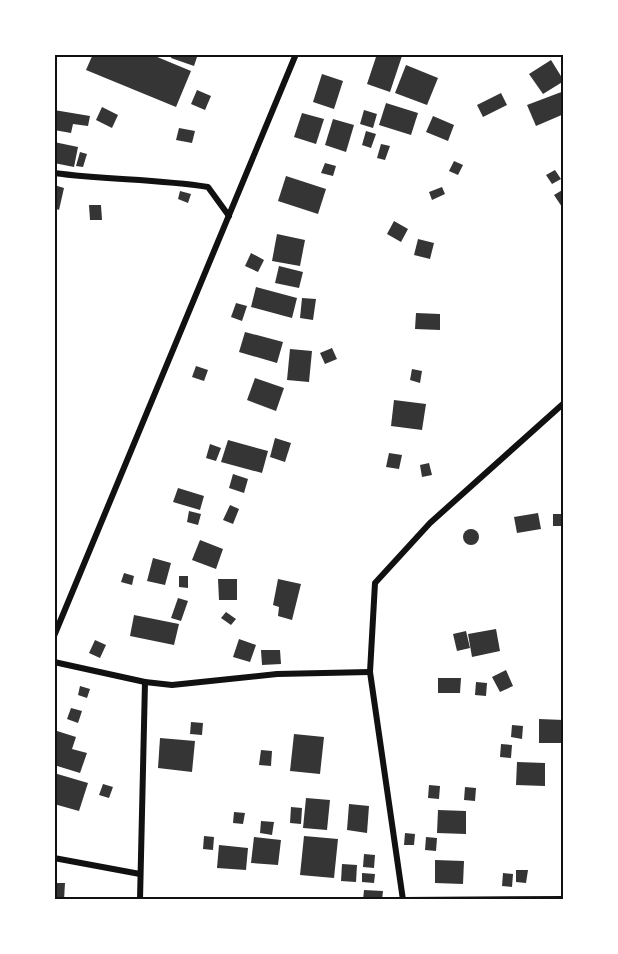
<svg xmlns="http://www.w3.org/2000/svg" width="618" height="954" font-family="Jost,sans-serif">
<rect width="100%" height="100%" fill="#fff"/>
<g fill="#353535">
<path d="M93 54H150L191 71 176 107 86 70Z"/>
<path d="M172 54H198L194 66 171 58Z"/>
<path d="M377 54 402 56 390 92 367 84Z"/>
<path d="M551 60 564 81 543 94 529 74Z"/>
<path d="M406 65 438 78 427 105 395 93Z"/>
<path d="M322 74 343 81 334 109 313 102Z"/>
<path d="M197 90 211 96 205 110 191 104Z"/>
<path d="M564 91V114L536 126 527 105Z"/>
<path d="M501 93 507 105 483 117 477 105Z"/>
<path d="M386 103 418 113 411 135 379 125Z"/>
<path d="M102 107 118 115 112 128 96 120Z"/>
<path d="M54 110 90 116 88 126 73 124 71 133 54 130Z"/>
<path d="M364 110 377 114 373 128 360 124Z"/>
<path d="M302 113 324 119 316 144 294 137Z"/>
<path d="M433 116 454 125 448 141 426 132Z"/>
<path d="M333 119 354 125 346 152 325 145Z"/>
<path d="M179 128 195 131 192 143 176 140Z"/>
<path d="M366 131 376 134 371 148 362 145Z"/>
<path d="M54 142 78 147 74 167 54 163Z"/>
<path d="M381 144 390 146 385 160 377 158Z"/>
<path d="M80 152 87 154 83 167 76 166Z"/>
<path d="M454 161 463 165 458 175 449 171Z"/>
<path d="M325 163 336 166 333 176 321 173Z"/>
<path d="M555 170 561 179 552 184 546 175Z"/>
<path d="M286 176 326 189 318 214 278 201Z"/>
<path d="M54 185 64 188 59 210 54 208Z"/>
<path d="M442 187 445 194 432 200 429 192Z"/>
<path d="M564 189V210L554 195Z"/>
<path d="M180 191 191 194 188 203 178 199Z"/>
<path d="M89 205H101L102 220H90Z"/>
<path d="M394 221 408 229 401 242 387 234Z"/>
<path d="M277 234 305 240 300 266 272 261Z"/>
<path d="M418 239 434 243 430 259 414 255Z"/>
<path d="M251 253 264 260 258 272 245 266Z"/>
<path d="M279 266 303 272 299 288 275 283Z"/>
<path d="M256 287 297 298 292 318 251 307Z"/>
<path d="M302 298 316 299 313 320 300 318Z"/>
<path d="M236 303 247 306 242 321 231 317Z"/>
<path d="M416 313 440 314V330L415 329Z"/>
<path d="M245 332 283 342 277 363 239 352Z"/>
<path d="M332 348 337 359 325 364 320 353Z"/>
<path d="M290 349 312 351 309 382 287 380Z"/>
<path d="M196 366 208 370 204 381 192 377Z"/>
<path d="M412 369 422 371 420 383 410 380Z"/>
<path d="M255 378 284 388 276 411 247 400Z"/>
<path d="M394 400 426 404 422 430 391 426Z"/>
<path d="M275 438 291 443 285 462 270 457Z"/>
<path d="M228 440 268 451 262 473 221 462Z"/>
<path d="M210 444 221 448 216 461 206 458Z"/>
<path d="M389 453 402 455 399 469 386 467Z"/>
<path d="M429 463 432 475 422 477 420 465Z"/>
<path d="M233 474 248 479 244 493 229 488Z"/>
<path d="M178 488 204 496 200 510 173 502Z"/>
<path d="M230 505 239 509 233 524 223 520Z"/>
<path d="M189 511 201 514 198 525 187 522Z"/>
<path d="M538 513 541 529 517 533 514 517Z"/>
<path d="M553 514H562L563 526H553Z"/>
<circle cx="471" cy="537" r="8"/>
<path d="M200 540 223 549 216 569 192 560Z"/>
<path d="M153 558 171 563 165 585 147 581Z"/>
<path d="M124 573 134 576 132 585 121 582Z"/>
<path d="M179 576H188V588L179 587Z"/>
<path d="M218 579H237V600H219Z"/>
<path d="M278 579 301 584 292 620 278 616 279 607 273 605Z"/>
<path d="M178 598 188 601 181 621 171 618Z"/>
<path d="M226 612 236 619 231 625 221 618Z"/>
<path d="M134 615 179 624 174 645 130 636Z"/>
<path d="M496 629 500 651 472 657 468 634Z"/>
<path d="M466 631 470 648 457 651 453 634Z"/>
<path d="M239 639 256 645 250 662 233 657Z"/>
<path d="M95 640 106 645 100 658 89 653Z"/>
<path d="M261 650H280L281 664 262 665Z"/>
<path d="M506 670 513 686 500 692 492 677Z"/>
<path d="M438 678H461L460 693H438Z"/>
<path d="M476 682 487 683 486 696 475 695Z"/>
<path d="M80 686 90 689 87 698 78 695Z"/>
<path d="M71 708 82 711 78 723 67 719Z"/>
<path d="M539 719 564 720V743H539Z"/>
<path d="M191 722 203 723 202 735 190 734Z"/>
<path d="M512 725 523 726 522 739 511 737Z"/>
<path d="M57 731 76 737 72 749 87 753 80 773 54 765Z"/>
<path d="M294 734 324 737 320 774 290 771Z"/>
<path d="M160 738 195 741 192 772 158 768Z"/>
<path d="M501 744 512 745 511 758 500 757Z"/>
<path d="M261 750 272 751 271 766 259 765Z"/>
<path d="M517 762 545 763V786L516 785Z"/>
<path d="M54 773 88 783 79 811 54 804Z"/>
<path d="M103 784 113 787 109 798 99 795Z"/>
<path d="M429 785 440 786 439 799 428 798Z"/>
<path d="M465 787 476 788 475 801 464 800Z"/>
<path d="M306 798 330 800 327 830 303 828Z"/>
<path d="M349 804 369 806 367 833 347 830Z"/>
<path d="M291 807 302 808 301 824 290 823Z"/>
<path d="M438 810 466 811V834L437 833Z"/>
<path d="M234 812 245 813 243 824 233 823Z"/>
<path d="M261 821 274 822 272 835 260 833Z"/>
<path d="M405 833 415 834 414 845H404Z"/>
<path d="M204 836 214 837 213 850 203 849Z"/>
<path d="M304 836 338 839 334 878 300 875Z"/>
<path d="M254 837 281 840 278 865 251 863Z"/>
<path d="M426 837 437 838 436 851 425 850Z"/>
<path d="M219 845 248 848 246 870 217 868Z"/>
<path d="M364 854 375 855 374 868 363 867Z"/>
<path d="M435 860 464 861 463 884 435 883Z"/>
<path d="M342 864 357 865 356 882 341 881Z"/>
<path d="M516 870H528L526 883 516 882Z"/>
<path d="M362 873 375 874 374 883 362 882Z"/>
<path d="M503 873 513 874 512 887 502 886Z"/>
<path d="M54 883H65L64 900H54Z"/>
<path d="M364 890 383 891 382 900H363Z"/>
</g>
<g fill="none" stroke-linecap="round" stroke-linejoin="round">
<g stroke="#111" stroke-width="6">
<path d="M54 173C106 180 156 179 208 187L229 216"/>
<path d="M54 636 296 54"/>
<path d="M54 662 145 682 172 685 277 674 370 672"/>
<path d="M54 858 140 874"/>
<path d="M140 900 145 682"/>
<path d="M403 900 370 672 375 583 430 523 564 403"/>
<path d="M404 900 564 899"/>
</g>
</g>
<rect width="618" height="954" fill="none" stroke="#ffffff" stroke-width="111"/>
<rect x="56" y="56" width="506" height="842" fill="none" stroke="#111" stroke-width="2"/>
</svg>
